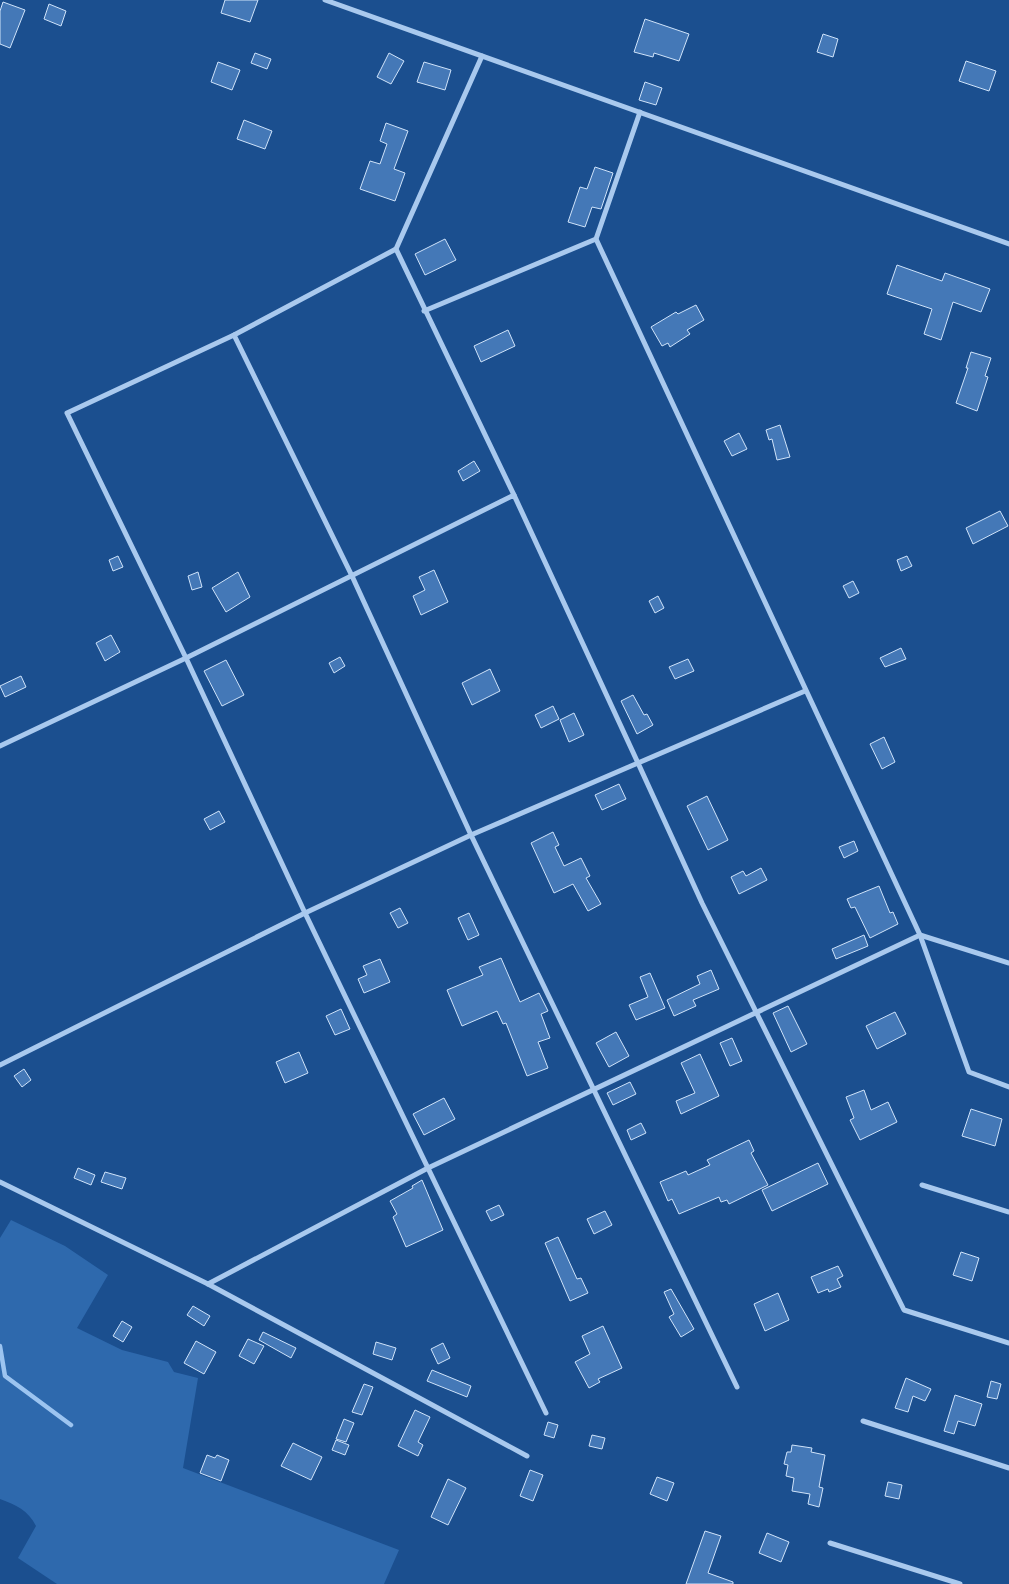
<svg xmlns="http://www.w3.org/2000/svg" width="1009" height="1584" font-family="Helvetica,sans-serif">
<rect width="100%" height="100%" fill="#1b4f8f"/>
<path fill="#2e69ad" d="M11 1220 65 1246 108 1275 77 1328 122 1350 168 1362 174 1372 198 1378 183 1468 399 1550 384 1584H57L18 1558 36 1526C28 1510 16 1505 0 1499V1238Z"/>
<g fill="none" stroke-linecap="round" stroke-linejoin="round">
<path stroke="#9cc4f0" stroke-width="4.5" d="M0 1346 5 1376 71 1425"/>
</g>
<g fill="#4478b7" stroke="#cfe3fa">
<path d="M225 0H258L250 22 221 13Z"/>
<path d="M3 2 25 10 10 48 0 44V11Z"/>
<path d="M49 4 66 11 61 26 44 19Z"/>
<path d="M645 19 689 34 679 61 654 53 653 57 634 52Z"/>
<path d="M823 34 838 39 833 57 817 52Z"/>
<path d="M255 53 271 59 267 69 251 63Z"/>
<path d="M389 53 404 61 391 84 377 77Z"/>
<path d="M966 61 996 71 989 91 959 81Z"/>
<path d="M218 62 240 70 232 90 211 82Z"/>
<path d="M424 62 451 70 445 90 417 82Z"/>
<path d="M645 82 662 88 656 105 639 100Z"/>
<path d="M244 120 272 131 265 149 237 139Z"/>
<path d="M386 123 408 131 394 169 405 173 395 201 360 189 370 161 380 164 387 144 380 141Z"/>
<path d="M595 167 613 173 601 209 592 207 585 227 568 222 580 187 587 189Z"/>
<path d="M445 239 456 260 425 275 415 254Z"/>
<path d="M897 265 942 281 945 273 990 289 981 312 953 302 941 340 924 334 932 309 887 294Z"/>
<path d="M696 305 704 320 687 330 690 334 670 347 668 343 662 346 651 327 676 312 678 314Z"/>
<path d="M508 330 515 346 481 362 474 346Z"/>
<path d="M971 352 991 358 985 376 988 377 977 411 956 403 968 368H966Z"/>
<path d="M780 425 790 457 777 460 772 439 769 440 766 430Z"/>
<path d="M739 433 747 449 732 456 724 441Z"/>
<path d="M474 461 480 471 463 481 458 471Z"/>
<path d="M1000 511 1008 526 973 544 966 528Z"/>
<path d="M118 556 123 567 113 571 109 560Z"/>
<path d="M907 556 912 566 901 571 897 560Z"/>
<path d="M434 570 448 602 421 615 413 596 425 590 419 577Z"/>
<path d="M198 572 202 587 192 590 188 576Z"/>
<path d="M238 572 250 597 226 612 212 588Z"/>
<path d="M853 581 859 593 849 598 843 586Z"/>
<path d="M658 596 664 608 655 613 649 601Z"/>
<path d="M111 635 120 652 105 661 96 643Z"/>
<path d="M901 648 906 659 885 667 880 658Z"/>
<path d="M340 657 345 666 334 673 329 663Z"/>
<path d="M688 659 694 671 675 679 669 667Z"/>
<path d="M226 660 244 695 222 706 204 671Z"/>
<path d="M490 669 500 691 472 705 462 683Z"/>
<path d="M21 676 26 687 5 697 0 686Z"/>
<path d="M633 695 644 715 647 714 653 725 637 734 621 701Z"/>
<path d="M553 706 559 719 541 728 535 715Z"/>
<path d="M574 713 584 735 569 742 560 720Z"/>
<path d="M884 737 895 762 882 769 870 744Z"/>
<path d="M619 784 626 799 602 810 595 795Z"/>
<path d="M707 796 728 840 708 850 687 806Z"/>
<path d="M219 811 225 822 210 830 204 819Z"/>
<path d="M553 832 559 845 555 847 564 866 581 858 590 876 586 878 601 904 588 911 573 884 554 893 531 843Z"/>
<path d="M854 841 858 851 844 858 839 847Z"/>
<path d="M761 868 767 880 739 894 731 877 743 871 746 876Z"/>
<path d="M879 886 890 913 893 912 898 924 870 938 855 907 851 908 847 899Z"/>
<path d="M400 908 408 923 398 928 390 913Z"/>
<path d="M469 913 479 935 468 940 458 918Z"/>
<path d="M864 935 868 946 836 959 832 949Z"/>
<path d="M501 958 520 1002 539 993 548 1011 541 1014 550 1038 538 1042 548 1068 527 1076 506 1023 503 1024 497 1011 462 1026 447 990 483 975 479 967Z"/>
<path d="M380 959 390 982 364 993 358 979 367 975 363 966Z"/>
<path d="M711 970 719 989 693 1000 696 1006 674 1016 667 1000 700 984 697 976Z"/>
<path d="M650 973 665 1008 636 1020 629 1005 648 997 640 977Z"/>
<path d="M788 1006 807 1044 791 1052 773 1013Z"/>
<path d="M341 1009 350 1029 335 1035 326 1016Z"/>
<path d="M895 1012 906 1034 877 1049 866 1026Z"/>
<path d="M616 1032 629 1056 609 1067 596 1043Z"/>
<path d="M732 1038 742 1061 730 1066 720 1043Z"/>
<path d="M299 1052 308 1073 285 1083 276 1062Z"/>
<path d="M700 1054 719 1096 681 1114 676 1101 695 1093 681 1063Z"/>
<path d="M24 1069 31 1080 22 1087 14 1076Z"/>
<path d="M630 1082 636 1094 613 1105 607 1093Z"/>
<path d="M864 1090 871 1110 888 1102 897 1122 860 1140 850 1120 854 1118 846 1097Z"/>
<path d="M444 1098 455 1119 424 1135 413 1114Z"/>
<path d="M971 1109 1002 1119 995 1146 962 1136Z"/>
<path d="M641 1123 646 1133 631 1140 627 1130Z"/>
<path d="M749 1140 754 1151 751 1153 768 1185 729 1204 727 1200 721 1202 719 1197 679 1214 672 1199 668 1201 660 1182 686 1171 688 1175 710 1165 707 1160Z"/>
<path d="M818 1163 828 1184 772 1211 762 1190Z"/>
<path d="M78 1168 95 1175 91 1185 74 1178Z"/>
<path d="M105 1172 126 1178 122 1189 101 1182Z"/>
<path d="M422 1180 443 1230 406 1247 393 1217 397 1214 390 1201 413 1188 412 1186Z"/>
<path d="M499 1205 504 1215 491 1221 486 1211Z"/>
<path d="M605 1211 612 1225 594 1234 587 1219Z"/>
<path d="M558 1237 577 1279 581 1278 588 1293 570 1301 545 1243Z"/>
<path d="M961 1252 979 1258 972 1281 953 1275Z"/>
<path d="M838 1266 843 1276 837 1279 841 1287 829 1292 828 1289 818 1293 811 1277Z"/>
<path d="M671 1289 694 1329 681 1337 669 1317 674 1314 664 1292Z"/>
<path d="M778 1293 789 1320 765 1331 754 1304Z"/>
<path d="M193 1306 210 1316 204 1326 187 1315Z"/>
<path d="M122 1321 132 1327 123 1342 113 1336Z"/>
<path d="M603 1326 622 1368 598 1379 600 1382 589 1388 575 1362 590 1354 582 1336Z"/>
<path d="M263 1332 296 1348 291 1358 259 1340Z"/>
<path d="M248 1339 264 1346 254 1364 239 1356Z"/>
<path d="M196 1341 216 1352 204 1374 184 1363Z"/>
<path d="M376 1342 396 1348 392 1360 373 1354Z"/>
<path d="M443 1343 450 1358 438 1364 431 1349Z"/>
<path d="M432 1370 471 1386 467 1397 427 1381Z"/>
<path d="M906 1378 931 1389 925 1401 913 1396 908 1412 895 1408Z"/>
<path d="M991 1381 1001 1384 997 1399 987 1397Z"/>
<path d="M364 1384 373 1387 362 1415 352 1412Z"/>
<path d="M955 1395 982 1404 975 1426 958 1421 954 1434 944 1431Z"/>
<path d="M415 1410 430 1417 418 1442 423 1445 418 1456 398 1446Z"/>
<path d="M344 1419 354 1423 346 1442 336 1439Z"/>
<path d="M548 1422 558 1425 554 1438 544 1435Z"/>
<path d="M592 1435 605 1438 602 1449 589 1446Z"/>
<path d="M336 1440 349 1445 345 1455 332 1450Z"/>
<path d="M293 1443 322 1457 311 1480 281 1466Z"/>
<path d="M792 1445 812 1448 811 1452 825 1455 819 1487 823 1488 819 1507 808 1504 810 1494 792 1491 794 1478 786 1476 788 1465 784 1464 787 1452H791Z"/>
<path d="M207 1455 215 1458 217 1455 229 1460 221 1481 200 1473Z"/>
<path d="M530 1470 543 1475 533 1501 520 1496Z"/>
<path d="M657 1477 674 1483 667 1501 650 1494Z"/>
<path d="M448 1479 466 1488 448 1525 431 1517Z"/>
<path d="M888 1482 902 1485 899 1499 885 1496Z"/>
<path d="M705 1531 721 1536 708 1573 733 1582V1584H686Z"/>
<path d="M767 1533 789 1542 781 1562 759 1553Z"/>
</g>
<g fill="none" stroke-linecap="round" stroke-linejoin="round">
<g stroke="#a9c9ee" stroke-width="5">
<path d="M325 0 1009 244"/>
<path d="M482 56 396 249 234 335 67 413 186 658 305 913 546 1413"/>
<path d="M640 112 596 239 920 935 969 1072 1009 1087"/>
<path d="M396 249 514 495"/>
<path d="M424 311 596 239"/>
<path d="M234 335 352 576 471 835 737 1387"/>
<path d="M805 691 638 763 702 903 904 1310 1009 1343"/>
<path d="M0 746 186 658 514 495 638 763 471 835 305 913 0 1065"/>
<path d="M0 1182 208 1284 527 1456"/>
<path d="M922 1185 1009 1212"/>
<path d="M208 1284 428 1168 920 935 1009 963"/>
<path d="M863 1421 1009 1468"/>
<path d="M830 1543 960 1584"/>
</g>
</g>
</svg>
